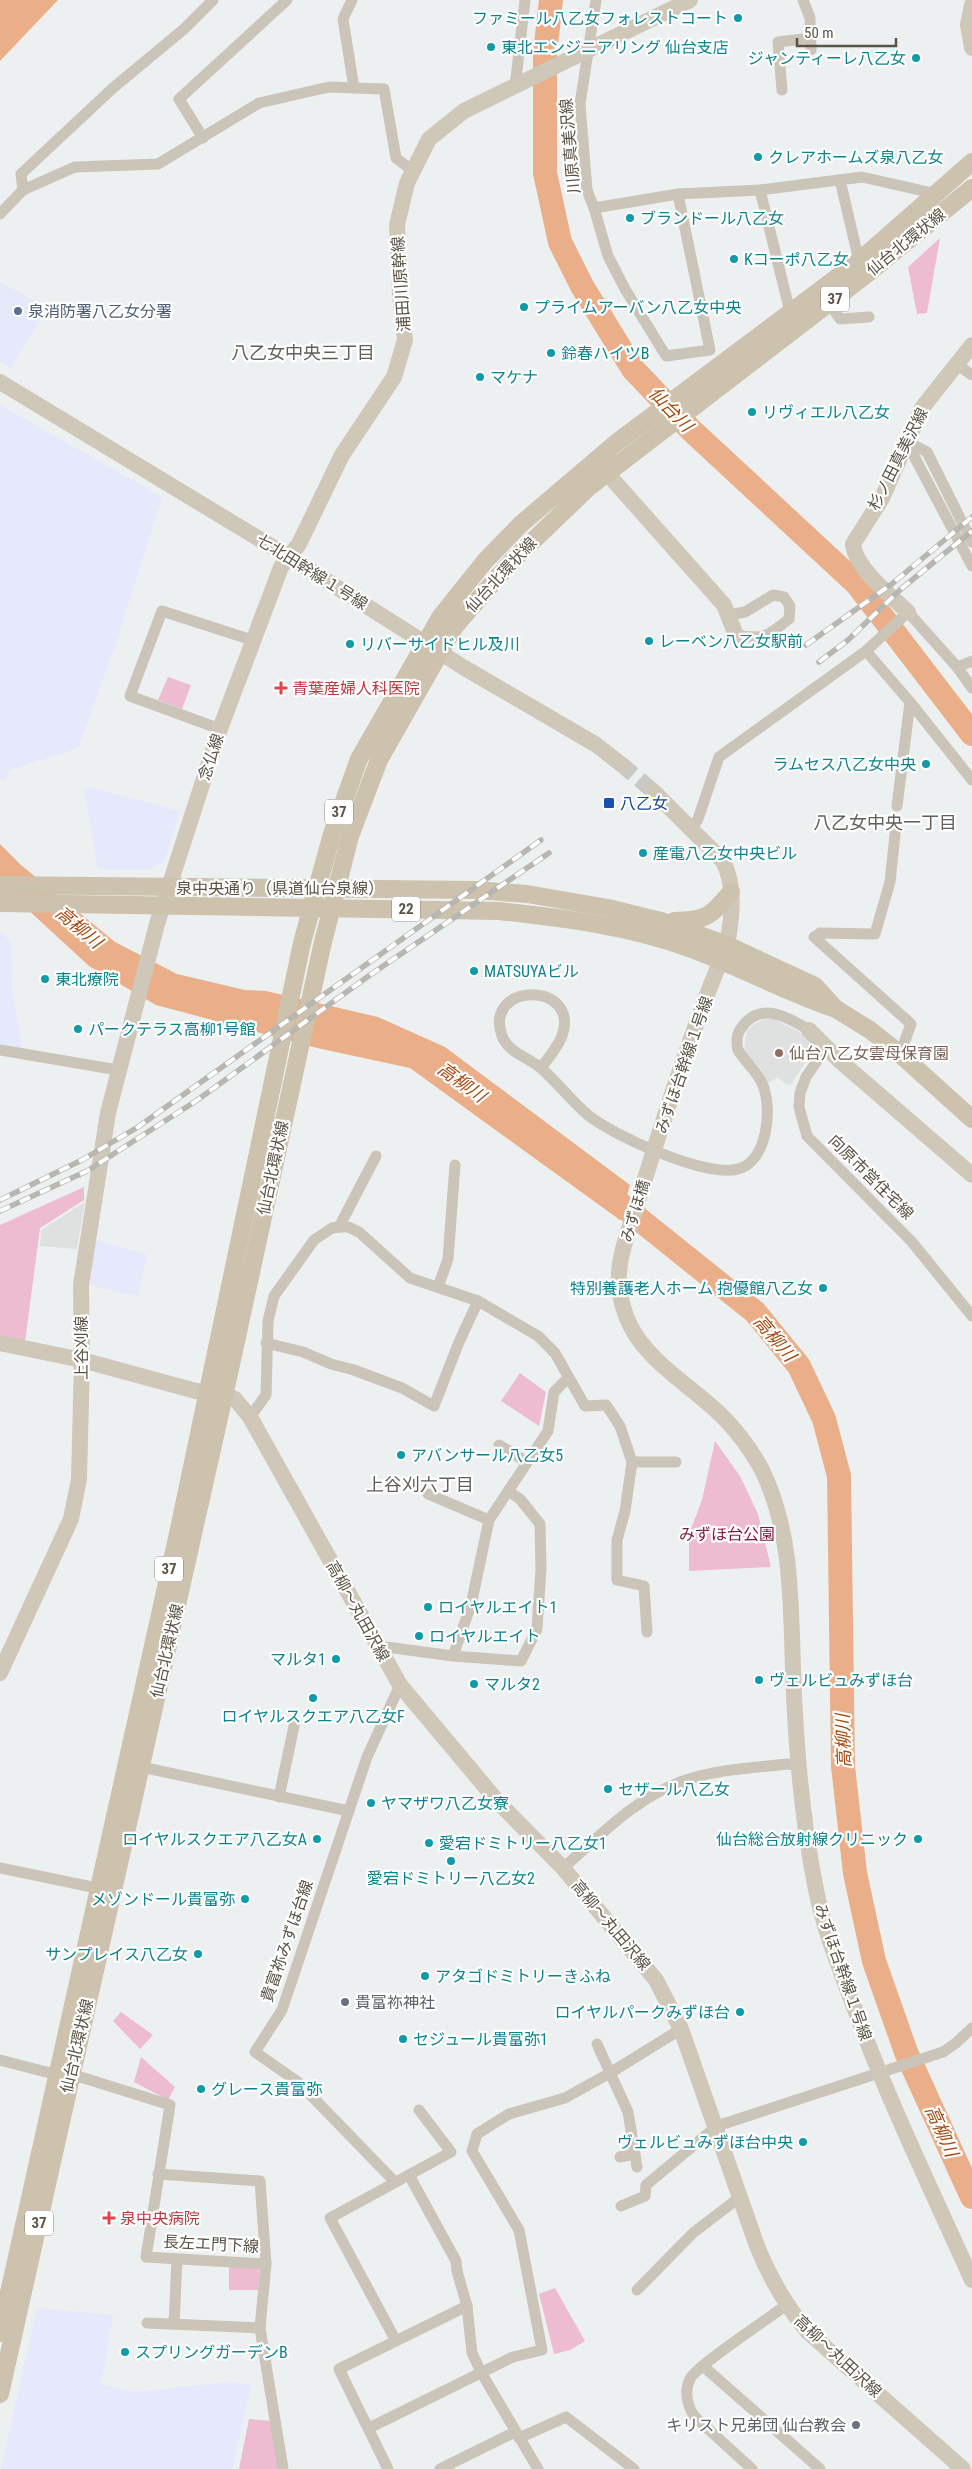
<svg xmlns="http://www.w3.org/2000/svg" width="972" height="2469" font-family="'Roboto Condensed','Noto Sans JP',sans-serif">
<rect width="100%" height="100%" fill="#edf0f0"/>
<g fill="#e6e8fb">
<path d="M0 282 38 303 41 318 11 368 0 362Z"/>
<path d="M0 405 162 497 115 646 78 748 8 771 5 781 0 778Z"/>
<path d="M89 787 180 811 164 862 148 870 98 869 84 790Z"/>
<path d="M0 932 11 942 12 989 22 1049 0 1045Z"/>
<path d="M96 1240 147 1255 138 1296 88 1285Z"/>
<path d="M37 2308 113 2315 101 2384 134 2392 230 2382 251 2385 232 2469H1Z"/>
</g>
<g fill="#dfe1e1">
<path d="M766 1019H774L799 1032 811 1041 813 1051 790 1086 777 1078 768 1083 761 1069 747 1054 744 1046 747 1031 756 1023Z"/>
<path d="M85 1202 77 1249 40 1246 41 1230Z"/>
</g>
<g fill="#eebcd1">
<path d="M940 238 927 313 917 314 908 267Z"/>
<path d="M168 677 191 685 182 709 158 700Z"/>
<path d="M84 1187V1200L40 1228 25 1342 0 1337V1225Z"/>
<path d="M520 1373 546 1392 539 1426 501 1401Z"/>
<path d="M715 1441 740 1476 758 1514 771 1567 689 1571V1534L702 1500Z"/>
<path d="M121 2012 153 2035 140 2049 113 2021Z"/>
<path d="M141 2057 175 2087 168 2100 134 2082Z"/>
<path d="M229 2264 260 2266 258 2290H229Z"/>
<path d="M555 2288 585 2341 570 2350 554 2354 539 2294Z"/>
<path d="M249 2419 273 2421 281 2469H239Z"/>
</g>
<g fill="#eaaf89">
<path d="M0 0H58L0 61Z"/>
<path d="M545 0H558L553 58 537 66Z"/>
<path d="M0 844 21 865 115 942 177 974 245 990 266 991 378 1017 445 1047 630 1185 620 1220 410 1068 317 1048 156 1005 89 966 0 884Z"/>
</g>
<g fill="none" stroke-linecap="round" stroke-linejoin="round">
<g stroke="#eaaf89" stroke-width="24">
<path d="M551 0 545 54V173L560 242 582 286 633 369 691 430 857 584 972 734"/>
<path d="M599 1187 755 1312 799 1366 824 1419 839 1476 843 1766 855 1873 874 1961 906 2052 972 2197"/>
</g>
<path stroke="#c8c9c6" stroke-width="16" stroke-dasharray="16 8" stroke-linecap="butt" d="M621 764 653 791"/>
<g stroke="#cbc4b9" stroke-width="11">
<path d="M352 0 343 19 354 88"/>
<path d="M803 0 810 18 811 50"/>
<path d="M515 87 525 0"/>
<path d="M782 90 778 42 811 38"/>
<path d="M203 138 179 99 287 0"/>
<path d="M840 180 859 261"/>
<path d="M23 190 21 174 113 88 184 29 213 0"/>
<path d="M760 190 788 304 793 312"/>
<path d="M678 194 710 350 666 356 625 289 608 256 594 208 678 194 760 190 862 177 937 194"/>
<path d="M594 208 587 190 580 104 596 0"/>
<path d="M0 214 23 190 75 167 158 164 259 103 329 87 384 89 396 158 413 171"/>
<path d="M829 303 840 319 869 317"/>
<path d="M956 364 972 375"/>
<path d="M906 441 972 566"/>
<path d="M906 441 927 452 972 542"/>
<path d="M729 615 745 612 773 595 784 597 790 606 789 619C766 637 765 640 736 635"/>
<path d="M866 651 910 702 972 780"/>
<path d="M957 667 972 688"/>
<path d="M220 729 130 696 162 611 252 640"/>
<path d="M897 806 910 702"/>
<path d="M896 825 890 882 875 934 820 933 814 937 911 1024 900 1054"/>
<path d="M692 828 698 819 719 757 866 651 908 612 957 667 972 661"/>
<path d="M826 1048 806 1077 800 1093 799 1107 807 1136 912 1242 972 1316"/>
<path d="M0 1050 118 1070"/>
<path d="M541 1068C548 1058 558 1047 562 1036 581 981 483 981 502 1036 509 1054 529 1057 542 1069 558 1083 571 1101 588 1115 614 1136 706 1178 738 1169 768 1161 773 1107 762 1083 756 1070 745 1062 738 1050 736 1042 737 1033 742 1027 760 1001 788 1017 809 1030"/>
<path d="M339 1227 376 1156"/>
<path d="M438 1287 448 1259 455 1165"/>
<path d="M266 1343 303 1352 331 1364 354 1370 402 1388 434 1406 459 1342 478 1301"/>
<path d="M250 1417 266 1395 268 1321 274 1296 314 1240 332 1228 339 1227H348L359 1232 410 1278 478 1301 538 1336 555 1353 585 1406 606 1405 620 1426 632 1462 625 1511 617 1540V1580L644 1586 647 1632"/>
<path d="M499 1445 527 1462"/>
<path d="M632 1462H676"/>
<path d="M428 1494 489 1520"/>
<path d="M379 1646 453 1656 521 1661 537 1629 541 1569 540 1524 520 1499 508 1491"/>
<path d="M453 1656 471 1605 489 1520 548 1431 554 1392 568 1378"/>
<path d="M141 1767 349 1811"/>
<path d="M279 1797 294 1726"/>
<path d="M0 1868 97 1888"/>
<path d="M563 1868C601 1835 637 1796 686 1780 718 1769 754 1768 787 1764L797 1765"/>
<path d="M597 2044 628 2112 637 2167"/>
<path d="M0 2060 46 2072 84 2078 170 2105 146 2257 266 2264 260 2181 158 2174"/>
<path d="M620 2157 635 2154"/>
<path d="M409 2175 456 2261 457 2271 467 2306 472 2353 482 2374 538 2469"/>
<path d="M395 2182 298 2082 255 2052 282 2010 367 1757 400 1685"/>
<path d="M621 2206 645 2196 646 2185 717 2126 943 2052 956 2043 972 2028"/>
<path d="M266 2264 260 2328 283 2469"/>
<path d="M637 2290 693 2233 740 2197"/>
<path d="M147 2323 260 2328"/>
<path d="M174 2324 177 2259"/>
<path d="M396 2341 330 2218 451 2152 419 2110"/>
<path d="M703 2366 820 2469"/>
<path d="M369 2428 513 2357 542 2350 519 2230 472 2151 477 2134 509 2114 565 2098 610 2073 681 2029"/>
<path d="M519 2438 566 2417 634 2469"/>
<path d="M388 2469 339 2369 467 2306"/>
<path d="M440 2469 515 2432"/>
<path d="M752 2469 694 2416C687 2405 684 2391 690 2379 697 2365 770 2318 786 2305"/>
</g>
<g stroke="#cfc8b9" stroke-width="16">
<path d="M972 5 968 25 972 48"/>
<path d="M0 382 289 557 463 667 595 744 621 764"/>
<path d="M598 463 724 605 736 635"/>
<path d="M908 612C891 596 855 568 853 544L882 498 922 408 972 345"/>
<path d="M653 791 723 861C736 886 732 918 727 945 693 1026 665 1114 639 1198 632 1224 617 1255 619 1283 623 1351 679 1374 722 1416 736 1430 751 1450 761 1468 796 1537 790 1620 794 1695 797 1761 803 1825 816 1890 824 1930 840 1969 854 2007 888 2100 931 2189 972 2280"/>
<path d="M809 1030 840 1061 972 1175"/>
<path d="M0 1343 82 1360 196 1391 223 1394 235 1399 250 1417 400 1685 498 1802 563 1868 656 1980 681 2029 757 2246C770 2278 785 2305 808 2332L963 2469"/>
<path d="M0 1673 71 1519 79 1479 82 1360 81 1285 108 1113 157 924 220 729 281 567 299 544 342 455 394 377 405 340 400 295 397 225 407 183 429 139 464 111 690 0"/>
</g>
<g stroke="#ccc2ad" stroke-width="18">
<path d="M0 885 476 890 527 894 608 908 661 921 727 945 815 986 836 1009 870 1030 900 1054 972 1119"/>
<path d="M0 903 499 911C564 918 628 926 689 948 738 966 784 991 833 1008"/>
<path d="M674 921C706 921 711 916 731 892"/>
<path d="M0 2333 179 1529 302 943 332 834 359 759 441 616 485 561 521 524 616 443 859 261 972 162"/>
<path d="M0 2394 230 1369 322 946 350 836 379 760 455 626 512 561 589 487 872 270 972 188"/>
</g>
<defs>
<g id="rail">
<path d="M806 645 893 583 972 517"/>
<path d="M819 662 848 640 901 589 972 531"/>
<path d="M0 1200 82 1160 138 1127 541 840"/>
<path d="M0 1211 87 1171 196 1101 370 975 549 853"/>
</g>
</defs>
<use href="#rail" stroke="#b8b6b0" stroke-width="5.5"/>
<use href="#rail" stroke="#fff" stroke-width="4" stroke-dasharray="11" stroke-linecap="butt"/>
</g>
<g fill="#0f9aa8" stroke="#fff" stroke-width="2">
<circle cx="738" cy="18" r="5"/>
<circle cx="491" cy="47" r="5"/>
<circle cx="916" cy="58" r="5"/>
<circle cx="758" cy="157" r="5"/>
<circle cx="630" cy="218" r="5"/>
<circle cx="734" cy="259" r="5"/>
<circle cx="524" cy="307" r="5"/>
<circle cx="551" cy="353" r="5"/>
<circle cx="480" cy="377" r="5"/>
<circle cx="752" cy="412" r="5"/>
<circle cx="649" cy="641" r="5"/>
<circle cx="350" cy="644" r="5"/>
<circle cx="926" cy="764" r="5"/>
<circle cx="643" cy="853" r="5"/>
<circle cx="474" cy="971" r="5"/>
<circle cx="45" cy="979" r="5"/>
<circle cx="78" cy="1029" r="5"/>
<circle cx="823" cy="1288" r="5"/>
<circle cx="401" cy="1455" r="5"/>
<circle cx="428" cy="1607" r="5"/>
<circle cx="419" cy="1636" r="5"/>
<circle cx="336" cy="1659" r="5"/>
<circle cx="759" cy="1680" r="5"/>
<circle cx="474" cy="1684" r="5"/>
<circle cx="313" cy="1698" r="5"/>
<circle cx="608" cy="1789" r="5"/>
<circle cx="371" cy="1803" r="5"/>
<circle cx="317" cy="1839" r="5"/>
<circle cx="918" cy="1839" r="5"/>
<circle cx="429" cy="1843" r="5"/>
<circle cx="451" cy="1861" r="5"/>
<circle cx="245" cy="1899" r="5"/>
<circle cx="198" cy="1954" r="5"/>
<circle cx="425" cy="1976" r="5"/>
<circle cx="740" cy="2012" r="5"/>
<circle cx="403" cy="2039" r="5"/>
<circle cx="201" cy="2089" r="5"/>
<circle cx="803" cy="2142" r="5"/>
<circle cx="125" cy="2352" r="5"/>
</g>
<circle fill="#5c6f8a" stroke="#fff" stroke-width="2" cx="18" cy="311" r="5"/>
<g fill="#e0444e" stroke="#fff" stroke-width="2">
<path d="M278.5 680.5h5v5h5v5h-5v5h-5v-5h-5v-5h5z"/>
<path d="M106.5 2210.5h5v5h5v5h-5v5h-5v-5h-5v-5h5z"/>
</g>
<rect fill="#1a4fb4" stroke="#fff" stroke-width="2" x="603" y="797" width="12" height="12" rx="2.5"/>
<circle fill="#8d6e63" stroke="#fff" stroke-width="2" cx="779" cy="1053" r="5"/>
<g fill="#6b7280" stroke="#fff" stroke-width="2">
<circle cx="345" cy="2002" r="5"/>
<circle cx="856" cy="2425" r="5"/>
</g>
<g text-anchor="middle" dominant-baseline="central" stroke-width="4.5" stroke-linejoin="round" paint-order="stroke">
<g fill="#fff" stroke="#8c877e" stroke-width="1">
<rect x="821" y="286.5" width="28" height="25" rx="4"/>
<rect x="325" y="799.5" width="28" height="25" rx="4"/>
<rect x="392" y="896.5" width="28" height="25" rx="4"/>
<rect x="155" y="1556.5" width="28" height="25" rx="4"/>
<rect x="25" y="2210.5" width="28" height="25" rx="4"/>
</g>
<g font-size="15" font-weight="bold" fill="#5b5346">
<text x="835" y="299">37</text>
<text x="339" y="812">37</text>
<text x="406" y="909">22</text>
<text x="169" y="1569">37</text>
<text x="39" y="2223">37</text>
</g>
<g font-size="16" fill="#0d838f" stroke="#fff" text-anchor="start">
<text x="728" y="18" text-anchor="end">ファミール八乙女フォレストコート</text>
<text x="501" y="47">東北エンジニアリング 仙台支店</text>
<text x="906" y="58" text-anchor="end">ジャンティーレ八乙女</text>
<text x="768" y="157">クレアホームズ泉八乙女</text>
<text x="640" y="218">ブランドール八乙女</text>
<text x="744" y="259">Kコーポ八乙女</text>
<text x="534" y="307">プライムアーバン八乙女中央</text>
<text x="561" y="353">鈴春ハイツB</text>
<text x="490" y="377">マケナ</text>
<text x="762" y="412">リヴィエル八乙女</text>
<text x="659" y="641">レーベン八乙女駅前</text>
<text x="360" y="644">リバーサイドヒル及川</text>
<text x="916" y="764" text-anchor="end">ラムセス八乙女中央</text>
<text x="653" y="853">産電八乙女中央ビル</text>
<text x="484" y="971">MATSUYAビル</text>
<text x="55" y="979">東北療院</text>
<text x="88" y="1029">パークテラス高柳1号館</text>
<text x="813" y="1288" text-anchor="end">特別養護老人ホーム 抱優館八乙女</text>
<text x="411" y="1455">アバンサール八乙女5</text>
<text x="438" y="1607">ロイヤルエイト1</text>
<text x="429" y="1636">ロイヤルエイト</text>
<text x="326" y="1659" text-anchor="end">マルタ1</text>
<text x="769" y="1680">ヴェルビュみずほ台</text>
<text x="484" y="1684">マルタ2</text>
<text x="313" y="1716" text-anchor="middle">ロイヤルスクエア八乙女F</text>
<text x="618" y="1789">セザール八乙女</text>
<text x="381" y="1803">ヤマザワ八乙女寮</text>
<text x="307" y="1839" text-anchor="end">ロイヤルスクエア八乙女A</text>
<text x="908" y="1839" text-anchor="end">仙台総合放射線クリニック</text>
<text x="439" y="1843">愛宕ドミトリー八乙女1</text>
<text x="451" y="1878" text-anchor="middle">愛宕ドミトリー八乙女2</text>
<text x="235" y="1899" text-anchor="end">メゾンドール貴富弥</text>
<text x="188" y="1954" text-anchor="end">サンプレイス八乙女</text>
<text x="435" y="1976">アタゴドミトリーきふね</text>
<text x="730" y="2012" text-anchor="end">ロイヤルパークみずほ台</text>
<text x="413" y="2039">セジュール貴富弥1</text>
<text x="211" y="2089">グレース貴富弥</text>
<text x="793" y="2142" text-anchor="end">ヴェルビュみずほ台中央</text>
<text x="135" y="2352">スプリングガーデンB</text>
</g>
<g font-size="16" fill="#5b5346" stroke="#fff">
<text transform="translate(570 146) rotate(-95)">川原真美沢線</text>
<text transform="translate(906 242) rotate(-39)">仙台北環状線</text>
<text transform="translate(401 284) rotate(-94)">浦田川原幹線</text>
<text transform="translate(898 459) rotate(-63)">杉ノ田真美沢線</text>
<text transform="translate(312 572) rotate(32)">七北田幹線１号線</text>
<text transform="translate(501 575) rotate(-47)">仙台北環状線</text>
<text transform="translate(211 757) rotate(-72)">念仏線</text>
<text x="280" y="888">泉中央通り（県道仙台泉線）</text>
<text transform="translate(684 1065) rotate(-71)">みずほ台幹線１号線</text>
<text transform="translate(273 1168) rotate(-78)">仙台北環状線</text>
<text transform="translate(871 1177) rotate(45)">向原市営住宅線</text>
<text transform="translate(635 1211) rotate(-73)">みずほ橋</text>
<text transform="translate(81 1348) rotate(-90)">上谷刈線</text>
<text transform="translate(358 1611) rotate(61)">高柳～丸田沢線</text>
<text transform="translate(167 1651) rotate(-77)">仙台北環状線</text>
<text transform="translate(611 1925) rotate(50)">高柳～丸田沢線</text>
<text transform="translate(287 1941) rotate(-71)">貴富祢みずほ台線</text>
<text transform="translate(843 1972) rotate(71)">みずほ台幹線１号線</text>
<text transform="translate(77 2046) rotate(-77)">仙台北環状線</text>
<text transform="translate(211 2244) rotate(3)">長左エ門下線</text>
<text transform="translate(838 2356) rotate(43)">高柳～丸田沢線</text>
</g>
<g font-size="16" fill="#4e5e75" stroke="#fff" text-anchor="start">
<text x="28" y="311">泉消防署八乙女分署</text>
</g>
<g font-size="16" fill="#be3a42" stroke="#fff" text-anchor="start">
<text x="292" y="688">青葉産婦人科医院</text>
<text x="120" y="2218">泉中央病院</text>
</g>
<g font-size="16" fill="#164399" stroke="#fff" text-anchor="start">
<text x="620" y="803">八乙女</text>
</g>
<g font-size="16" fill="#785e54" stroke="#fff" text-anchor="start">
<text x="789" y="1053">仙台八乙女雲母保育園</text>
</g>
<g font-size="16" fill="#7b1837" stroke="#fff">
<text x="727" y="1534">みずほ台公園</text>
</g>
<g font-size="16" fill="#5b616d" stroke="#fff" text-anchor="start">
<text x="355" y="2002">貴富祢神社</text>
<text x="846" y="2425" text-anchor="end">キリスト兄弟団 仙台教会</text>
</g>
<g font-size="18" fill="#62605a" stroke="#fff">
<text x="303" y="352">八乙女中央三丁目</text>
<text x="885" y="822">八乙女中央一丁目</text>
<text x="420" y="1484">上谷刈六丁目</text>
</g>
<g font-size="18" font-style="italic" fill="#a6490e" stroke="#fff">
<text transform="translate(671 409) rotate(46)">仙台川</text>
<text transform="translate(79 927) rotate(40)">高柳川</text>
<text transform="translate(462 1082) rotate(36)">高柳川</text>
<text transform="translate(775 1338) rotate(50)">高柳川</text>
<text transform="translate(843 1741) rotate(-92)">高柳川</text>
<text transform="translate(942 2131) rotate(66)">高柳川</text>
</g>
</g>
<path d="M797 38v8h99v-8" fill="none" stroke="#5b5346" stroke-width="2.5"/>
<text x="804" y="38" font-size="15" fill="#5b5346" stroke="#ffffff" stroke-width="4" paint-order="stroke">50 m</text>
</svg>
